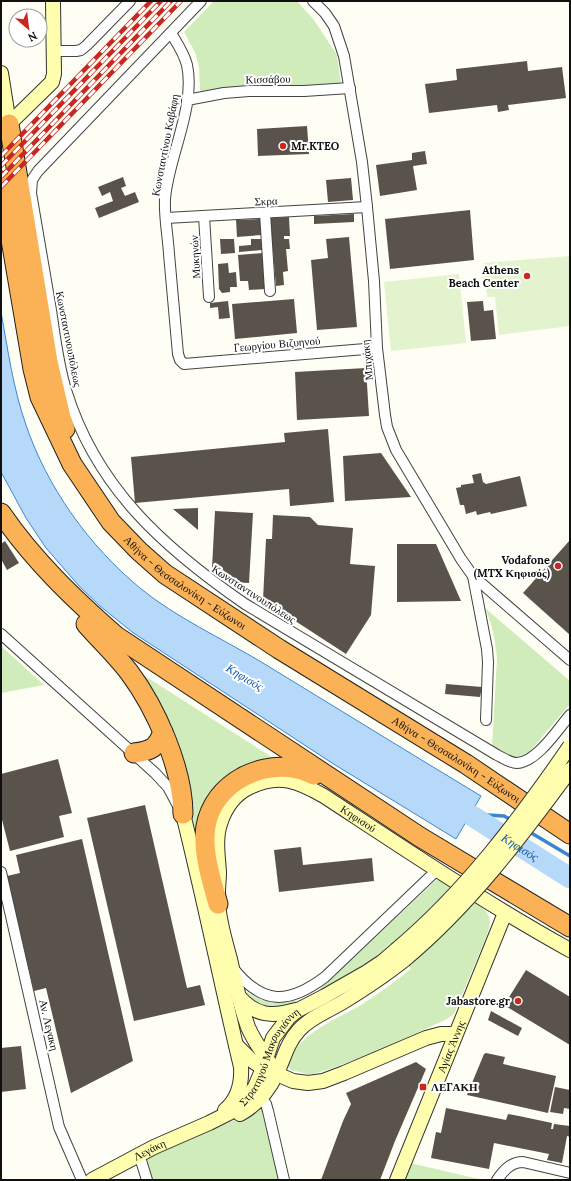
<svg xmlns="http://www.w3.org/2000/svg" width="571" height="1181" font-family="Lora,serif">
<rect width="100%" height="100%" fill="#fffef4"/>
<g fill="#d0ecba">
<path d="M214 1H297L314 20 337 55 341 84 204 93 200 90 199 67 195 52 184 32Z"/>
<path d="M485 608 570 681V704L531 750C514 762 508 757 492 747L497 658 495 642 491 624Z"/>
<path d="M1 646 44 685 1 693Z"/>
<path d="M145 676 278 761 196 840 142 678Z"/>
<path d="M437 880H442L446 882C458 890 485 904 489 917 491 923 489 929 487 935L454 1014 445 1020 373 1053 330 1069 313 1074H307L291 1070 288 1066C296 1034 335 1020 361 1005 378 994 395 982 411 969L390 944C371 963 345 976 322 990H319L433 883Z"/>
<path d="M247 992C262 1002 277 1004 295 1000L296 1002C282 1014 256 1009 246 993Z"/>
<path d="M260 1106 262 1108 279 1180H152L144 1158 240 1118Z"/>
<path d="M410 1163 483 1180H404Z"/>
</g>
<g fill="#e2f3cd">
<path d="M570 256V326L499 335 495 297H487L484 263Z"/>
<path d="M459 274 466 343 391 351 384 282Z"/>
</g>
<path fill="#b6d9f9" stroke="#3987d4" d="M1 312C8 350 13 388 26 425 47 487 89 546 140 588 175 617 223 639 263 663 335 707 408 752 481 796L456 839 332 763 132 632 100 606 79 586 46 548 26 518 1 472Z"/>
<g fill="none" stroke-linecap="round" stroke-linejoin="round">
<g stroke="#3987d4" stroke-width="3.5">
<path d="M471 814 504 816 513 821"/>
<path d="M528 831 570 856"/>
</g>
<path stroke="#b6d9f9" stroke-width="21" id="s1" d="M447 800 570 878"/>
</g>
<g fill="#5a534c">
<path d="M527 61 528 71 562 67 566 98 508 105 509 110 498 112 497 105 429 113 425 84 457 80 456 69Z"/>
<path d="M307 126 309 154 258 156 257 129Z"/>
<path d="M425 151 427 164 413 166 417 190 380 196 376 165 412 160V153Z"/>
<path d="M123 177 126 186 121 188 125 196 135 192 139 202 99 218 95 208 113 201 110 192 102 196 98 187Z"/>
<path d="M351 178 353 200 328 202 326 180Z"/>
<path d="M470 210 474 260 390 269 385 219Z"/>
<path d="M354 214V222L314 224V216Z"/>
<path d="M289 217 290 236H284V239H289L290 249H286L288 271 283 272 284 285 276 286 270 218Z"/>
<path d="M260 219 261 235 237 237 236 220Z"/>
<path d="M349 237 357 327 317 330 311 260 328 258 326 239Z"/>
<path d="M220 239H234L235 253 221 254Z"/>
<path d="M251 239H261L262 250 239 252V246L251 245Z"/>
<path d="M263 253 265 289 249 290 248 281H240L238 255Z"/>
<path d="M228 263 229 273 236 272 237 287H230V292L222 293 219 289 218 264Z"/>
<path d="M294 299 297 333 235 339 232 304Z"/>
<path d="M228 301 230 318 219 319 218 307 210 308V303Z"/>
<path d="M483 301 484 311 493 310 496 339 471 341 467 302Z"/>
<path d="M366 368 369 416 297 420 295 372Z"/>
<path d="M328 429 334 502 290 506 289 489 135 503 131 457 285 442 284 433Z"/>
<path d="M381 453 411 497 345 501 343 456Z"/>
<path d="M481 473 483 482 486 484 520 476 527 506 491 514 490 512 477 515 476 511 466 514 464 505H460L456 488 461 487V485L474 483 472 475Z"/>
<path d="M198 508V530L173 509Z"/>
<path d="M215 511 253 513 249 583 229 582 224 580 212 568Z"/>
<path d="M273 515 310 517 318 525 353 528 350 564 375 566 371 615 346 654 263 600 266 539H272Z"/>
<path d="M570 540V635L523 593Z"/>
<path d="M5 541 19 563 7 570 1 559V544Z"/>
<path d="M397 544H436L461 601 397 602Z"/>
<path d="M446 684 482 687 480 697 445 694Z"/>
<path d="M58 759 72 813 59 816 64 837 10 851 1 816V774Z"/>
<path d="M145 805 187 988 200 985 205 1005 134 1021 87 818Z"/>
<path d="M82 839 133 1061 71 1093 46 988 34 991 7 876 20 873 16 855Z"/>
<path d="M301 847 303 865 372 858 374 881 279 892 274 850Z"/>
<path d="M526 970 570 997V1045L504 1005Z"/>
<path d="M491 1011 522 1028 518 1036 488 1020Z"/>
<path d="M21 1046 26 1089 1 1092V1048Z"/>
<path d="M486 1053 505 1057 503 1064 556 1076 548 1113 467 1095 484 1054Z"/>
<path d="M416 1062 426 1069 395 1141 380 1180H321L343 1121 351 1104 346 1093Z"/>
<path d="M555 1087 570 1090V1109L564 1108 563 1114 550 1112Z"/>
<path d="M446 1108 506 1120 508 1114 519 1116 552 1123 551 1129H553L554 1124 570 1126V1137L567 1136 562 1163 547 1160 549 1154 494 1143 489 1169 431 1158 436 1132 441 1133Z"/>
</g>
<g fill="none" stroke-linecap="round" stroke-linejoin="round">
<defs>
<g id="street">
<path d="M201 1 38 171 32 180 31 193C38 232 44 271 51 310 55 337 58 364 66 390 96 488 164 548 245 604L497 755C503 758 510 763 517 763 537 762 558 729 570 715"/>
<path d="M313 1 325 13 334 26 344 56 362 162 367 207 374 281 377 348 385 415 387 427 396 450 461 559 473 576 570 660"/>
<path d="M171 33C177 43 184 53 187 65 196 107 168 158 165 199 164 217 168 236 169 254 172 287 175 320 178 354L180 360 184 364 377 348"/>
<path d="M54 51H76L81 50 87 45 130 1"/>
<path d="M187 100 224 93 249 91H304L350 88"/>
<path d="M265 213 270 291"/>
<path d="M204 216 209 297"/>
<path d="M166 218 367 207"/>
<path d="M473 576 487 649 488 662 486 720"/>
<path d="M1 634 155 773 168 787 177 804"/>
<path d="M1 872 59 1127 82 1180"/>
<path d="M233 968C263 1006 289 1004 325 977L437 870"/>
<path d="M261 1097 266 1104 268 1111 284 1180"/>
<path d="M139 1154 147 1180"/>
<path d="M497 1180C504 1170 511 1162 523 1162L570 1173"/>
</g>
<g id="secondary">
<path d="M1 73 9 124"/>
<path d="M9 124 52 82 54 74 53 1"/>
<path d="M183 814C204 898 221 983 241 1067 242 1084 238 1099 225 1110"/>
<path d="M239 997C256 1016 272 1017 296 1010"/>
<path d="M236 1045 251 1060 263 1068 293 1081 308 1083 323 1081 344 1073 426 1038 441 1034H455"/>
<path id="s2" d="M277 1074C267 1058 255 1044 248 1027 240 1005 235 982 230 959 225 941 219 921 218 903 217 893 219 882 219 872 218 856 215 839 220 824 225 808 235 794 250 787 279 773 298 781 324 796 405 849 485 903 570 950"/>
<path d="M240 1114C256 1105 269 1090 277 1073 284 1058 287 1043 299 1030 311 1017 328 1011 343 1002 364 989 384 976 404 960"/>
<path id="s3" d="M92 1180 154 1147 209 1123 237 1109 244 1101 255 1087 263 1068 273 1038 289 1017 298 1010 325 996 367 972 382 962 396 950"/>
<path id="s4" d="M397 1180 505 913"/>
</g>
<g id="highway">
<path d="M9 124 48 362 61 418 65 429"/>
<path id="s5" d="M1 181 33 369 40 397 72 464 111 522 139 551 165 574 279 649 466 764 570 834"/>
<path d="M1 513C33 560 74 599 116 636L420 837 570 927"/>
<path d="M86 624C100 640 116 655 129 672 156 708 183 769 183 814"/>
<path d="M134 753C151 751 157 748 163 732"/>
<path d="M218 904C212 882 204 858 205 835 207 789 254 760 297 769 303 770 309 773 314 775"/>
</g>
</defs>
<use href="#street" stroke="#434343" stroke-width="12"/>
<use href="#secondary" stroke="#323232" stroke-width="16"/>
<use href="#highway" stroke="#212121" stroke-width="21"/>
<use href="#street" stroke="#fff" stroke-width="10"/>
<use href="#secondary" stroke="#fffeaf" stroke-width="14"/>
<use href="#highway" stroke="#fbb156" stroke-width="19"/>
<defs>
<g id="rail">
<path d="M1 156 151 1"/>
<path d="M1 166 161 1"/>
<path d="M1 177 171 1"/>
<path d="M1 187 181 1"/>
</g>
</defs>
<use href="#rail" stroke="#c92820" stroke-width="4.5"/>
<use href="#rail" stroke="#fff" stroke-width="3" stroke-dasharray="9" stroke-linecap="butt"/>
<defs>
<g id="secondary-bridge">
<path d="M396 950C465 892 519 820 570 746"/>
<path d="M404 960C469 906 520 838 570 770"/>
</g>
</defs>
<use href="#secondary-bridge" stroke="#323232" stroke-width="16" stroke-linecap="butt"/>
<use href="#secondary-bridge" stroke="#fffeaf" stroke-width="14"/>
</g>
<g fill="#c92820" stroke="#fff" stroke-width="1.5">
<circle cx="283" cy="146" r="4"/>
<circle cx="527" cy="276" r="4"/>
<circle cx="558" cy="566" r="4"/>
<circle cx="518" cy="1001" r="4"/>
<rect x="419" y="1083" width="8" height="8" rx="2"/>
</g>
<g text-anchor="middle" dominant-baseline="central" stroke-width="4" stroke-linejoin="round" paint-order="stroke">
<g font-size="11" fill="#101010" stroke="#fff">
<text transform="translate(268 79) rotate(-1)">Κισσάβου</text>
<text transform="translate(165 145) rotate(-79)">Κωνσταντίνου Καβάφη</text>
<text transform="translate(266 201) rotate(-3)">Σκρα</text>
<text transform="translate(195 257) rotate(-93)">Μυκηνών</text>
<text transform="translate(69 339) rotate(79)">Κωνσταντινουπόλεως</text>
<text transform="translate(277 344) rotate(-5)">Γεωργίου Βιζυηνού</text>
<text transform="translate(367 360) rotate(-96)">Μπιχάκη</text>
<text stroke="none"><textPath href="#s5" startOffset="460">Αθήνα - Θεσσαλονίκη - Εύζωνοι</textPath></text>
<text transform="translate(254 594) rotate(33)">Κωνσταντινουπόλεως</text>
<text stroke="none"><textPath href="#s5" startOffset="784">Αθήνα - Θεσσαλονίκη - Εύζωνοι</textPath></text>
<text stroke="none"><textPath href="#s2" startOffset="431">Κηφισού</textPath></text>
<text transform="translate(49 1025) rotate(77)">Αν. Λεγακη</text>
<text stroke="none"><textPath href="#s4" startOffset="144">Αγίας Άννης</textPath></text>
<text stroke="none"><textPath href="#s3" startOffset="224">Στρατηγού Μακρυγιάννη</textPath></text>
<text stroke="none"><textPath href="#s3" startOffset="65">Λεγάκη</textPath></text>
</g>
<g font-size="11" font-weight="bold" fill="#101010" stroke="#fff" text-anchor="end">
<text x="291" y="146" text-anchor="start">Mr.KTEO</text>
<text x="519" y="270">Athens<tspan x="519" dy="13">Beach Center</tspan></text>
<text x="550" y="560">Vodafone<tspan x="550" dy="13">(MTX Κηφισός)</tspan></text>
<text x="510" y="1001">Jabastore.gr</text>
<text x="431" y="1087" text-anchor="start">ΛΕΓΑΚΗ</text>
</g>
<g font-size="12" font-style="italic" fill="#1259aa" stroke="#fff">
<text transform="translate(245 677) rotate(31)">Κηφισός</text>
<text stroke="none"><textPath href="#s1" startOffset="87">Κηφισός</textPath></text>
</g>
</g>
<rect width="571" height="1181" fill="none" stroke="#101010" stroke-width="4"/>
<g transform="translate(28 28) rotate(152)"><circle r="19" fill="#ffffff" stroke="#9f9f9f"/>
<path d="M0-3L7 15L0 10L-7 15Z" fill="#c92820"/>
<text y="-6" font-size="11" font-weight="bold" text-anchor="middle" fill="#101010">N</text>
</g>
</svg>
